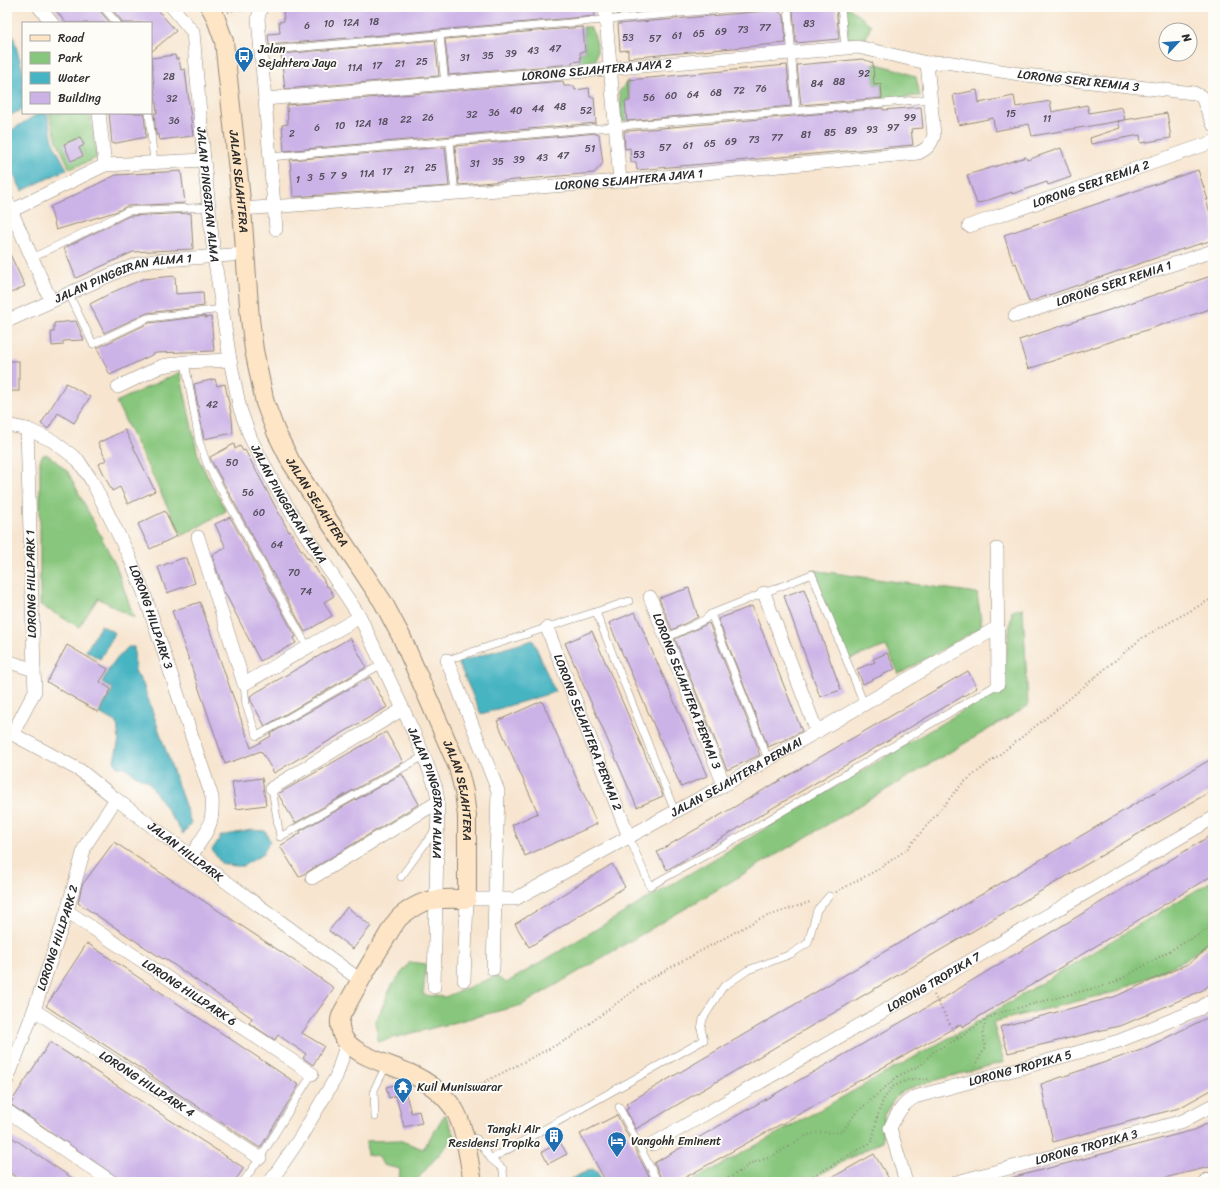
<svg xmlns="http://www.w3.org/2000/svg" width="1220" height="1189" font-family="Sriracha,sans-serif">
<rect width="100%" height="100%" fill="#fdfcf7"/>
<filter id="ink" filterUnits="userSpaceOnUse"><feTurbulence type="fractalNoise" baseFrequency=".025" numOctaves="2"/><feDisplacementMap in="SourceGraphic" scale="8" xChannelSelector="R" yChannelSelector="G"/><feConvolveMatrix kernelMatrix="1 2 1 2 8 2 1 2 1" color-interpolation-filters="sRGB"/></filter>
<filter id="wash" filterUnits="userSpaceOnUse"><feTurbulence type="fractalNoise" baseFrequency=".012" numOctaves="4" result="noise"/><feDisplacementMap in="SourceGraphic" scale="16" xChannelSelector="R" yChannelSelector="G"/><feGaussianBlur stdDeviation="0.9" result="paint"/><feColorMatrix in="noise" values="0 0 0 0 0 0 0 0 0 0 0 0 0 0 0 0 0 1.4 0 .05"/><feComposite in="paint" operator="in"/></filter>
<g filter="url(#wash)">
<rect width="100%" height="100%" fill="#f7e5cf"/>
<g fill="#87c67c" stroke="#597854">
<path d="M845 7H848L871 25 865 41 849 42Z"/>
<path d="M583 27H590C598 40 599 51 594 66L579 67 580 52H585Z"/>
<path d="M873 63 899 70 916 77 920 96 882 99 881 84 874 85Z"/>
<path d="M628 80 630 101H626L627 121H621L619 92Z"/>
<path d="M49 113H90L97 158 70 169 57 141Z"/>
<path d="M180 372 199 460 226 511 182 536 116 402Z"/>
<path d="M46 454 52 458 68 472 116 566 134 618 98 598 79 627 40 605V461L42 456Z"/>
<path d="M812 570 977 593 982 627 899 674 886 646 847 660Z"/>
<path d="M1023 608 1028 706 522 1005 378 1042 376 1021 392 985 410 962 426 964 423 995 445 997 496 976 506 983 1001 688 1012 611Z"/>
<path d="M1213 880V938L1186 960 1115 992 993 1022 1004 1062 918 1085 898 1094 884 1115 882 1141 806 1182H690L963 1030Z"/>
<path d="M445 1114 455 1136 415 1182H399L400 1169 383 1165 379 1157 367 1155 366 1141 399 1140 423 1149Z"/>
</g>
<g fill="#46b4c2" stroke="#387076">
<path d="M10 25 23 71V109L7 117V27Z"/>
<path d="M39 113H47L54 145 67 169 22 191 7 161V133Z"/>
<path d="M101 625 115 633 100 659 86 651Z"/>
<path d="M533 640 555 692 481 714 458 662Z"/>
<path d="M128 647H134L135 671 143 684 191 823 183 834 148 781 136 776 125 767H117L114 760 119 740 117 723 99 713 113 689 102 682 112 664Z"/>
<path d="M251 830 265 831 270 841 263 854 243 866H234L221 863 212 850 221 836Z"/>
<path d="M592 1169C597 1171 601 1176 600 1182H564Z"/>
</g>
<g id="blocks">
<g fill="#ccb3e7">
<path d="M53 7H98L99 10 110 23H66Z"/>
<path d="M110 7H155L176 31 151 52V23H122L121 20Z"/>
<path d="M324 7H435V8L446 7H594L595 16 269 45 268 34 280 33 279 22 284 21 283 11Z"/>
<path d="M617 7H692L617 14Z"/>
<path d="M804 7H836L839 39 796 43 793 11 795 8Z"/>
<path d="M777 10 784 16 786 43 628 58V50L620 51 618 24Z"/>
<path d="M583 27 585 52H580L581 61 572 62V64L449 75 445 39Z"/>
<path d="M435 40 439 76 285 89 281 54Z"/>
<path d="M175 55 176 59H179L181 70 185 69 193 136 160 140 159 135H156L154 113H157L151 58Z"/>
<path d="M863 59 873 63 874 85 881 84 882 98 801 105 797 65Z"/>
<path d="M787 65 791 106 627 121 625 101H630L628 80Z"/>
<path d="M563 81 564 86H574L575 90 589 88 590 97H594L596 123 284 151 282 125 288 124 287 105Z"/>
<path d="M977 90 979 103 1014 96 1016 107 1050 101 1052 112 1087 105 1089 113 1122 107 1125 120 1032 136 1029 124 995 131 993 118 959 125 953 95Z"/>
<path d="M921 107 923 128 911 129 913 145 637 170 636 162H631L630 148 625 149 624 131H628L883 108V110Z"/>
<path d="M109 113H144L146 137 112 144Z"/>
<path d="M1167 113 1171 138 1141 143 1140 135 1091 144 1090 138 1120 128 1118 121Z"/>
<path d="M597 133 599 134 603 163 594 173 459 185 455 146Z"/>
<path d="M80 137 84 145 79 148 83 156 71 161 64 144Z"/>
<path d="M445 147 449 186 293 197 290 160Z"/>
<path d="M1061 148 1071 177 1048 185 1047 182 1012 194V192L977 204 967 175 1026 157 1027 160Z"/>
<path d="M1198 170 1208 200H1206L1213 222V240L1176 251 1029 302 1016 263 1013 264 1004 235Z"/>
<path d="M181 171 185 203 127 206 118 211 56 230 50 207 116 175Z"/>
<path d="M191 213 193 249 133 252 76 278 64 248 129 216Z"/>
<path d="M7 248 25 286 7 295Z"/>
<path d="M175 276 176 294 203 292 204 306 147 313 104 333 90 304 113 292 143 279Z"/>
<path d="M1211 276 1213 282V308L1028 369 1019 340Z"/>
<path d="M205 316V318L211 317 214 351 156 353 110 375 97 348 149 323Z"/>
<path d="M76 321 84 340 63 341V345L52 346 51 332H54V323Z"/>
<rect x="7" y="361" width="12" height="30"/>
<path d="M215 379 217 386 225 384 232 418 233 433 204 439 194 384Z"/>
<path d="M66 383 90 397 74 423 58 413 48 429 41 424Z"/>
<path d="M125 430 155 491 128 504 120 487 112 491 99 464 106 460 98 443Z"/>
<path d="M234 444 235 449 240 446 243 451 245 450 289 532 290 531 301 550H302L307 559 309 558 314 568 315 567 321 577H322L327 587 328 586 334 596 324 602 332 616 305 632 212 462 210 457Z"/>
<path d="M165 511 177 536 150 549 138 524Z"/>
<path d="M230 517 296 637 293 638 296 643 260 661 223 589 212 555 226 548 215 524Z"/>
<path d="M183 558H187L195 583 167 593 158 567Z"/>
<path d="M689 588 698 617 672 630 659 598Z"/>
<path d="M804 589 841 690 820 697 784 596Z"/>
<path d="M200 602 251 748 271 736 270 734 370 677 387 707 274 773 261 751 225 764 172 611Z"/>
<path d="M752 606 802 731 789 738 768 747 718 619Z"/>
<path d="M635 612 707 776 681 787 609 623Z"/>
<path d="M709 623 759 750 758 751 760 755 727 770 675 639Z"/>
<path d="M592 631 663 796 637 807 565 643Z"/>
<path d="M350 638 366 666 365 668 265 726 251 701 250 696Z"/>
<path d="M67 645 108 669 100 682 111 689 98 712 47 682Z"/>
<path d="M887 653 895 669 863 684 857 669 875 662 873 659Z"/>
<path d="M968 671 977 688 667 870 657 852Z"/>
<path d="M542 701 597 824 525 856 512 825 538 813 497 721Z"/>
<path d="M386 732 403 762 295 823 278 794Z"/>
<path d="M1213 758V790L636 1129 626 1110 629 1108 626 1104Z"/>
<path d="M402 774 419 804 299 877 280 846 301 833 300 831Z"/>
<path d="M262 778 266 805 236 809 232 782Z"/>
<path d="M1213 834V875L962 1027 961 1024 677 1182H663L654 1163 945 997Z"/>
<path d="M114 842 307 969 334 988 302 1033 324 1046 313 1065 303 1058 306 1054 278 1035 275 1040 249 1023 252 1018 228 1001V1002L164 958 163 959 78 903 82 885Z"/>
<path d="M612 864 625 887 529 947 515 924Z"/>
<path d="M347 907 371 926 353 949 329 931Z"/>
<path d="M87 943 299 1085 260 1148 46 1006Z"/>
<path d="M1213 944V982L1203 990 1123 1025 1008 1053 1000 1027 1114 997 1190 963Z"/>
<path d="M1213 1015V1089L1179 1108 1053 1142 1041 1084 1141 1050Z"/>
<path d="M50 1042 244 1168 234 1182H124L10 1104Z"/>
<path d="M403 1083 411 1113 419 1111 422 1123 404 1127 396 1096 389 1098 386 1087Z"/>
<path d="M617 1115 652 1182H606L580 1134Z"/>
<path d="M1213 1121V1166L1148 1182H1007V1179L1194 1130Z"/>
<path d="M7 1134 78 1182H23L7 1171Z"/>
<path d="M560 1142 567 1154 548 1164 542 1152Z"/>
<path d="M874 1154 891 1182H824Z"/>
</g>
</g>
</g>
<g filter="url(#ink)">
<use href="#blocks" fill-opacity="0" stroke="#91887d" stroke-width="1"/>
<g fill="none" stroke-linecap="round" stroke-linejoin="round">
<defs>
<g id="service">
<path d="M103 7 117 23"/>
<path d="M788 7 796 111"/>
<path d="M841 7 845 48"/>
<path d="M440 36 445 84"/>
<path d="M261 51 747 7"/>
<path d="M149 113 154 163"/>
<path d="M450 142 455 194"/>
<path d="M270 157 929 99"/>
<path d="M32 258 128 211 209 207"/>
<path d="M69 294 93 344 148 318 222 309"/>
<path d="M185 362 199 441 207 464 308 648"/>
<path d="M596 612 675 812"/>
<path d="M711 614 768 759"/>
<path d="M666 638 704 620 711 614 812 574 864 704"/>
<path d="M447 660 629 601"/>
<path d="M244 684 246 705 257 736 382 664"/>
<path d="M272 788 280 837 424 756"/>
<path d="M629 837 650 886 746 833 998 684"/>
<path d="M401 877 436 829"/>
<path d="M619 1107 658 1182"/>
<path d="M375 1117 374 1090 387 1064"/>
<path d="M466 1137 477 1139 491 1159 503 1169 504 1182"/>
<path d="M491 1159 704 1040 701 1029 703 1019 723 987 748 970 791 954 808 943 817 910 829 896"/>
<path d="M243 1182 260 1158 312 1074"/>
</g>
<g id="minor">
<path d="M39 7 52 23"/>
<path id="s1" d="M172 7 193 32 204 160 214 256 230 360 240 409 251 439 275 486 296 520 360 617 403 709 424 756 436 788 438 802 434 987"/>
<path d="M261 7 258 18 276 229"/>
<path d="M605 7 620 181"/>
<path id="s2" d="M265 99 858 47 927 63 946 62 1025 75 1194 93 1202 97 1213 124"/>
<path d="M99 113 105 165"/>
<path d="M7 201 51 301"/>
<path id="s3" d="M242 209 620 181 918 153C927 149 931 145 934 135L927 63"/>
<path d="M11 211 105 165 204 160"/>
<path id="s4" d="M969 226 1213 142"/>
<path id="s5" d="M1015 316 1213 251"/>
<path id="s6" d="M7 321 119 271 138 264 153 261 244 254"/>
<path d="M118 387 162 366 185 362 230 360"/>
<path id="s7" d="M7 425 27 429 53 441 78 460 92 481 129 556 144 593 212 797C214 827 206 832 191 856"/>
<path d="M198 537 244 684 360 617"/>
<path d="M997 549 998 684"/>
<path d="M764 593 817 732"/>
<path id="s8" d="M650 597 724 785"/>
<path id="s9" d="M547 628 629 837"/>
<path d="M447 660 498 791 493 969"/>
<path d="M7 661 34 670"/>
<path id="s10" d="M7 731 81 771 116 799 191 856 360 980"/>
<path d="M13 733 35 691 34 670 27 429"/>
<path d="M272 788 403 709"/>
<path d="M312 878 438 802"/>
<path id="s11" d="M67 911 312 1074"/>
<path id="s12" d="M464 980 467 899H515L724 785 998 627"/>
<path id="s13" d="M34 1010 260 1158"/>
<path id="s14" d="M7 1080 34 1010 67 911 85 846 116 799"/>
<path d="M7 1111 112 1182"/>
<path id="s15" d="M653 1144 929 985 1213 818"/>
<path d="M270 1182 300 1138 336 1077 347 1043"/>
<path id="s16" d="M906 1182 890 1128C897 1114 901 1105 915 1097L1119 1041 1199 1009 1213 999"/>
<path id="s17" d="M957 1182 1183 1121 1213 1105"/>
</g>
<path id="tertiary" d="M1207 1182 1213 1180"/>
<g id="secondary">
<path id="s18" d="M210 7 215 16 224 41 242 209 250 319 254 350 265 403 276 432 291 462 327 518 383 602 402 638 458 767 464 792 467 816V899C448 899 430 897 414 907 409 910 403 914 399 918 392 926 387 937 381 946 370 964 359 982 349 1001 346 1007 341 1013 340 1020 339 1025 341 1031 342 1035 352 1056 390 1064 409 1073 427 1081 443 1093 454 1109 465 1126 469 1162 473 1182"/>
</g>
</defs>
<use href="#service" stroke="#91887d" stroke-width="8"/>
<use href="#minor" stroke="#91887d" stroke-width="14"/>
<use href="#tertiary" stroke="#91887d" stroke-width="18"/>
<use href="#secondary" stroke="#91887d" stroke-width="20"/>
<g stroke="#91887d" stroke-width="2" stroke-dasharray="1 3" stroke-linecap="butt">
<path d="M228 12 237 9 247 12"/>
<path d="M836 892 877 870 906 850 962 784 1051 714 1142 638 1213 598"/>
<path d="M934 995 958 1039"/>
<path d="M975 1067 985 1047 983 1032 986 1019"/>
<path d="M454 1086 472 1088 500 1074 570 1038 648 980 759 919 810 902"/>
<path d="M721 1182 734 1175 752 1163 771 1157 807 1135 822 1132 833 1133 843 1131 855 1114 898 1076 921 1065 934 1051 958 1039 986 1019 1002 1012 1114 983 1187 941 1213 927"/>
<path d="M803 1182 872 1142 877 1118 883 1100 892 1087 910 1079H930"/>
</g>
<use href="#service" stroke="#fff" stroke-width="7"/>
<use href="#minor" stroke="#fff" stroke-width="13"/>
<use href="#tertiary" stroke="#fff" stroke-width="16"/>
<use href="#secondary" stroke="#fde5c5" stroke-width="18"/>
</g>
</g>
<defs>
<symbol id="bus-pin" viewBox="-11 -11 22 30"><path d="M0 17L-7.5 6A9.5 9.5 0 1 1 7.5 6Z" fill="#1f6fb2" stroke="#fdfcf7"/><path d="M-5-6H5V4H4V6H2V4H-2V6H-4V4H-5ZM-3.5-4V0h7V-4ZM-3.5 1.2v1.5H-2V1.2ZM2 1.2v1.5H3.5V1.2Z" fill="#fff"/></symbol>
<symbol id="temple-pin" viewBox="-11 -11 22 30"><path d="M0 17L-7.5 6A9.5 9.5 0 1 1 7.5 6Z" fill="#1f6fb2" stroke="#fdfcf7"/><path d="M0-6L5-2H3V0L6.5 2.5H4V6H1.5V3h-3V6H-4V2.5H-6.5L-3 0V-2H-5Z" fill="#fff"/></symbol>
<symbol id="building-pin" viewBox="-11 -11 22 30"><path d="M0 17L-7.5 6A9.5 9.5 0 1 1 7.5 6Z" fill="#1f6fb2" stroke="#fdfcf7"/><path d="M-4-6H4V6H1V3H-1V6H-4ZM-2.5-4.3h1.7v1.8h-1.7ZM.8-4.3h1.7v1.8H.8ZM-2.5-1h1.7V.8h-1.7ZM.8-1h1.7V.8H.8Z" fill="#fff"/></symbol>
<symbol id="hotel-pin" viewBox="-11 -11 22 30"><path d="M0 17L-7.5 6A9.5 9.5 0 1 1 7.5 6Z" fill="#1f6fb2" stroke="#fdfcf7"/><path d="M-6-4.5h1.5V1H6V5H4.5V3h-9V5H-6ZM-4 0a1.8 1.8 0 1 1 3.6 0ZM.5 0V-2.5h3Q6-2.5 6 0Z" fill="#fff"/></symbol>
</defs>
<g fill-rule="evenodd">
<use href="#bus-pin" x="233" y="45" width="22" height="30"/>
<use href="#temple-pin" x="392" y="1076" width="22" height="30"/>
<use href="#building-pin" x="543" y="1125" width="22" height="30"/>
<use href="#hotel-pin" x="606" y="1130" width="22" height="30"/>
</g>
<g text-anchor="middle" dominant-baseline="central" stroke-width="4" stroke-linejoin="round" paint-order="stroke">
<g font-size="10" fill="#534d5a">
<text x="374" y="22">18</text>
<text x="351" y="23">12A</text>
<text x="329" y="24">10</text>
<text x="809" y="24">83</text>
<text x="307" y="26">6</text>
<text x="765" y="28">77</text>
<text x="743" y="30">73</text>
<text x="721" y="32">69</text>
<text x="699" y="34">65</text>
<text x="677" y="36">61</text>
<text x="628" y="38">53</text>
<text x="655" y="39">57</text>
<text x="555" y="49">47</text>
<text x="533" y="51">43</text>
<text x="511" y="54">39</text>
<text x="488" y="56">35</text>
<text x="465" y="58">31</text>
<text x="422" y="62">25</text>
<text x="400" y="64">21</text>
<text x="377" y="66">17</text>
<text x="355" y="68">11A</text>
<text x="864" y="74">92</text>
<text x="169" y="77">28</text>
<text x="839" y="82">88</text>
<text x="817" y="84">84</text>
<text x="761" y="89">76</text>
<text x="739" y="91">72</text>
<text x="716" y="93">68</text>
<text x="693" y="95">64</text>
<text x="671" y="96">60</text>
<text x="649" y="98">56</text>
<text x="172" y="99">32</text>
<text x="560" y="107">48</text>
<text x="538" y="109">44</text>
<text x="516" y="111">40</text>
<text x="586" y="111">52</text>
<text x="494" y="113">36</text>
<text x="1011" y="114">15</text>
<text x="472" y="115">32</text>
<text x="428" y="118">26</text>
<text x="910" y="118">99</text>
<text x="1047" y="119">11</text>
<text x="406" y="120">22</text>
<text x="174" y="121">36</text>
<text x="383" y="122">18</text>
<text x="363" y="124">12A</text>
<text x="340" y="126">10</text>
<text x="317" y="128">6</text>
<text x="893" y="128">97</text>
<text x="872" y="130">93</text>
<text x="851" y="131">89</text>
<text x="830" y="133">85</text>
<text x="292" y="134">2</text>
<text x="806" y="135">81</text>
<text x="777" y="138">77</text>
<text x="754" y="140">73</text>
<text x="731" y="142">69</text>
<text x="710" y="144">65</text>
<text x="688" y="146">61</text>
<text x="665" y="148">57</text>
<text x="590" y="149">51</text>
<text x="639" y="155">53</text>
<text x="563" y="156">47</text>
<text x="542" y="158">43</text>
<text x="519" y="160">39</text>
<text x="498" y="162">35</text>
<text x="475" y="164">31</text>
<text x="431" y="168">25</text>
<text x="409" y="170">21</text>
<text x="387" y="172">17</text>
<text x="367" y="174">11A</text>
<text x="333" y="176">7</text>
<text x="344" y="176">9</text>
<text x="322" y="177">5</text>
<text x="310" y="178">3</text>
<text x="298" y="180">1</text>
<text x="212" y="405">42</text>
<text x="232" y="463">50</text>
<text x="248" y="493">56</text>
<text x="259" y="513">60</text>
<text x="277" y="545">64</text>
<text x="294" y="573">70</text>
<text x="306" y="592">74</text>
</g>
<g font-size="12" fill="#2b2b2b" stroke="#fdfcf7" text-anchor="start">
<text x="258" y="49">Jalan<tspan x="258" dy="14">Sejahtera Jaya</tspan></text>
<text x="417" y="1087">Kuil Muniswarar</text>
<text x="540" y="1129" text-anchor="end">Tangki Air<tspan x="540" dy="14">Residensi Tropika</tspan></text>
<text x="631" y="1141">Vangohh Eminent</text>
</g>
<g font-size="12" fill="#2b2b2b" stroke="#fdfcf7">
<text stroke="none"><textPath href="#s2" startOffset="333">LORONG SEJAHTERA JAYA 2</textPath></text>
<text stroke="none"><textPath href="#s2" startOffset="819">LORONG SERI REMIA 3</textPath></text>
<text stroke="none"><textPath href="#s3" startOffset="388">LORONG SEJAHTERA JAYA 1</textPath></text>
<text stroke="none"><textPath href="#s18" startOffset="178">JALAN SEJAHTERA</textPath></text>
<text stroke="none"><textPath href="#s4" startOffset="129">LORONG SERI REMIA 2</textPath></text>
<text stroke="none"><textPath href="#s1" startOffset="196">JALAN PINGGIRAN ALMA</textPath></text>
<text stroke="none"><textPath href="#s6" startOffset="125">JALAN PINGGIRAN ALMA 1</textPath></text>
<text stroke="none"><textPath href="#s5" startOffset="104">LORONG SERI REMIA 1</textPath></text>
<text stroke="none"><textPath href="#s18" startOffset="514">JALAN SEJAHTERA</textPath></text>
<text stroke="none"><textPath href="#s1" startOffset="520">JALAN PINGGIRAN ALMA</textPath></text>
<text transform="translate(31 584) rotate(-91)">LORONG HILLPARK 1</text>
<text stroke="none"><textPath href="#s7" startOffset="254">LORONG HILLPARK 3</textPath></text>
<text stroke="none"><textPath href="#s8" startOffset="101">LORONG SEJAHTERA PERMAI 3</textPath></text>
<text stroke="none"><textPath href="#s9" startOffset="112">LORONG SEJAHTERA PERMAI 2</textPath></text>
<text stroke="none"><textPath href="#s12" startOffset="382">JALAN SEJAHTERA PERMAI</textPath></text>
<text stroke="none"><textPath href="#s18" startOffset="838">JALAN SEJAHTERA</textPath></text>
<text stroke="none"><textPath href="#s1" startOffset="844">JALAN PINGGIRAN ALMA</textPath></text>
<text stroke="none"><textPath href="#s10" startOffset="216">JALAN HILLPARK</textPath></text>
<text stroke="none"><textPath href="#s14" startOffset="151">LORONG HILLPARK 2</textPath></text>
<text stroke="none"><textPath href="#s15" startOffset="324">LORONG TROPIKA 7</textPath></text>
<text stroke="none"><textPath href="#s11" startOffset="147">LORONG HILLPARK 6</textPath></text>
<text stroke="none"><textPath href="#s16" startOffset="206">LORONG TROPIKA 5</textPath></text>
<text stroke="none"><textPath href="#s13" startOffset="135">LORONG HILLPARK 4</textPath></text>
<text stroke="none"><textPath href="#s17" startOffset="134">LORONG TROPIKA 3</textPath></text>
</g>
</g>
<rect width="1220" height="1189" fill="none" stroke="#fdfcf7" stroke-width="24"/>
<rect x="22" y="22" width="130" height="92" fill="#fdfcf7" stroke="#a9a8a5"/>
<rect x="30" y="35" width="20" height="6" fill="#fde5c5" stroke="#a9a8a5"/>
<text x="58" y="42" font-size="12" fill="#2b2b2b">Road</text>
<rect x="30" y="52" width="20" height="12" fill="#87c67c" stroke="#a9a8a5"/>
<text x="58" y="62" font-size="12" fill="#2b2b2b">Park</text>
<rect x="30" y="72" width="20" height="12" fill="#46b4c2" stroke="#a9a8a5"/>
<text x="58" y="82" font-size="12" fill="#2b2b2b">Water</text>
<rect x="30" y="92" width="20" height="12" fill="#ccb3e7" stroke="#a9a8a5"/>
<text x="58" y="102" font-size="12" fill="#2b2b2b">Building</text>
<g transform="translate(1178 42) rotate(64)"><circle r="19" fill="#fdfcf7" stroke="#a9a8a5"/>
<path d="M0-3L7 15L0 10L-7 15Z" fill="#1f6fb2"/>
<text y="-6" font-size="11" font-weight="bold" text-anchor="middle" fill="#2b2b2b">N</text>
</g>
</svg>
